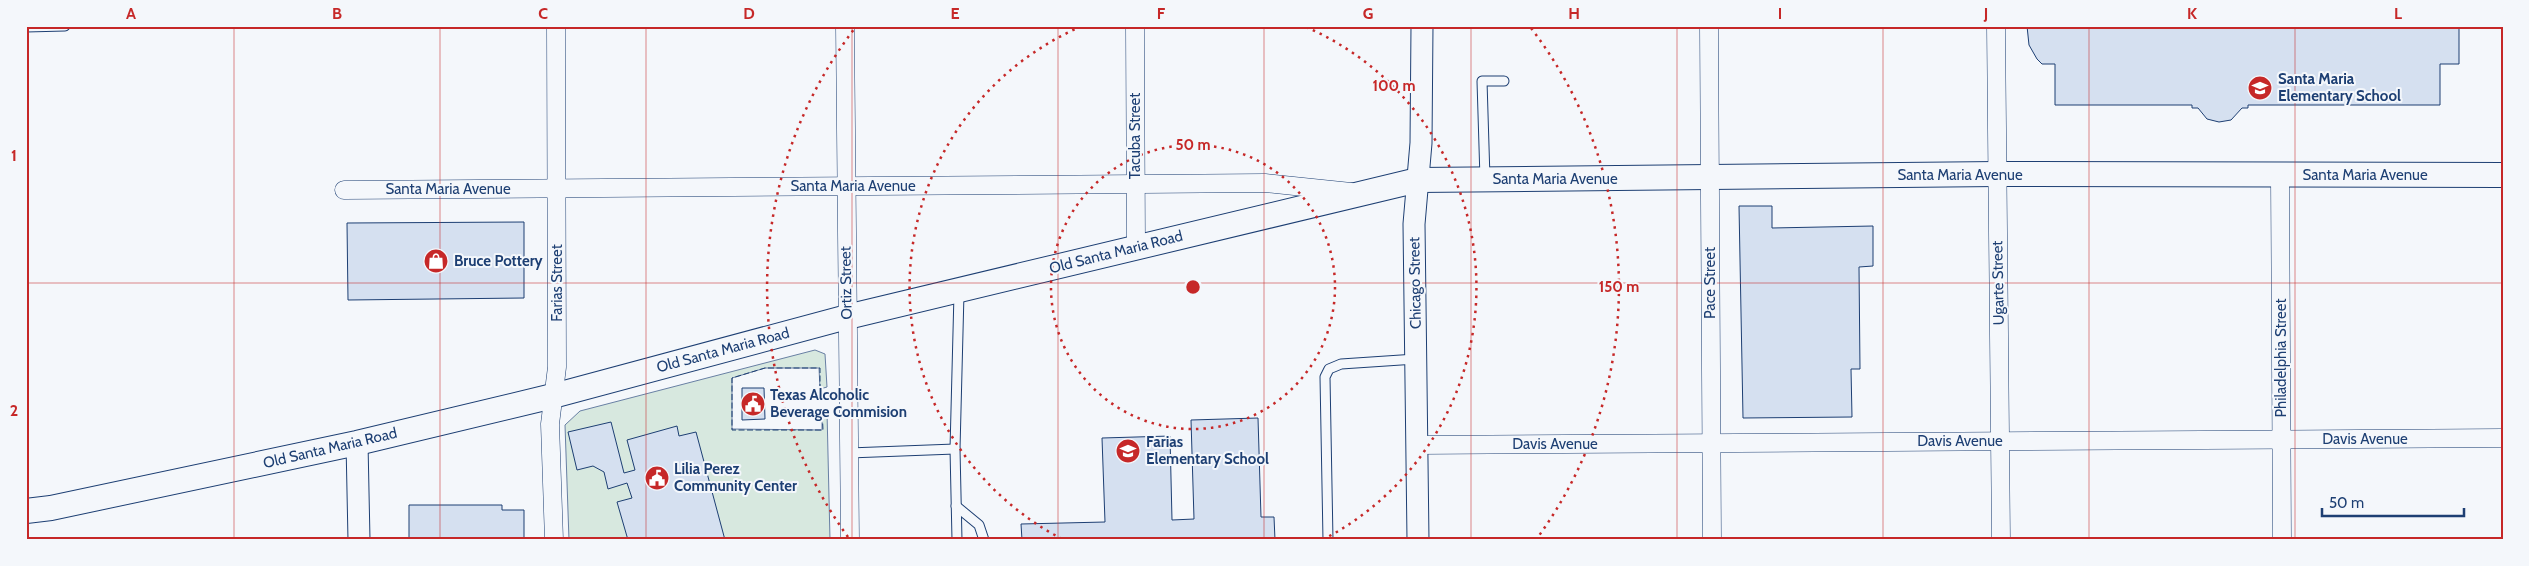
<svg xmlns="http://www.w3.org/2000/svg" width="2529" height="566" font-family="Cabin,sans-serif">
<rect width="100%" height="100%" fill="#f4f7fb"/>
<path fill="#d7e8df" stroke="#687fa3" d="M815 350 825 354 827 387 820 389 819 368H765L732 378V429L822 430V410L827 411 830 540H569L565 425 580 411Z"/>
<g fill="#d5e0f0" stroke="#1d3f73">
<path d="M2027 26H2459V64H2440V105H2248V108H2242L2231 120 2219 122 2207 119 2198 108H2192V105H2055V64H2042L2037 59 2029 45Z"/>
<path d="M1739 206H1772V228L1873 226V266L1859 267 1860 369H1851L1852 417 1743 418Z"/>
<path d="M524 222V298L348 300 347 223Z"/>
<path d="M742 388H764L765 419 742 420Z"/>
<path d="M1258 418 1261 517H1274L1275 540H1022L1021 524 1105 522 1102 438 1170 436 1172 520 1194 519 1191 420Z"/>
<path d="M611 422 624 473 635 470 627 440 677 426 679 436 696 432 725 540H628L617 502 632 498 627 483 608 489 604 472 593 466 577 470 568 432Z"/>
<path d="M409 505H502V510H524V540H409Z"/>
</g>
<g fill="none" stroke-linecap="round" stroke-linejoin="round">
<defs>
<g id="service">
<path d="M26 27 65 26"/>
<path d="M1485 179 1482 81H1504"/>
<path d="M849 453 955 449"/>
<path d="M956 506 979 525 984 540"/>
<path d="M957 540 955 449 959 293"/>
<path d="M1328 540 1325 377 1329 369 1341 364 1416 359"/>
</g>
<g id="minor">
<path d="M845 26 850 540"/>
<path d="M1135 26 1136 247"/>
<path d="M1709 26 1712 540"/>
<path d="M1996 26 2001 540"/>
<path d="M2280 176 2282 540"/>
<path d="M344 190 1265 183 1351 192"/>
<path d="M1417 445 2503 438"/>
<path d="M554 540 550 424 557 367 556 26"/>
</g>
<g id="tertiary">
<path d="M357 443 359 540"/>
<path d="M1418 540 1414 224 1421 143 1422 26"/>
</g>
<path id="secondary" d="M26 511 51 508 357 443 553 396 847 317 1418 180 1997 174 2503 175"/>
</defs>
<use href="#service" stroke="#1d3f73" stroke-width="11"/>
<use href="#minor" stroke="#1d3f73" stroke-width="19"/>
<use href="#tertiary" stroke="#1d3f73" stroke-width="23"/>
<use href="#secondary" stroke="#1d3f73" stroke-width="26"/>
<use href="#service" stroke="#f4f7fb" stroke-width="9"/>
<use href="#minor" stroke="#f4f7fb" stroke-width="18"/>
<use href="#tertiary" stroke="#f4f7fb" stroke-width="21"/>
<use href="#secondary" stroke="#f4f7fb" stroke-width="24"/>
<path stroke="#1d3f73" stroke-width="1" stroke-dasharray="6 2.5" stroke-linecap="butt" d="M820 390V368H765L732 378V430H823L822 410"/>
</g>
<path fill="none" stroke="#c62828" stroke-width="1" stroke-opacity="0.55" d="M234 26V540M440 26V540M646 26V540M852 26V540M1058 26V540M1264 26V540M1471 26V540M1677 26V540M1883 26V540M2089 26V540M2295 26V540M26 283H2503"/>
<g fill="none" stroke="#c62828" stroke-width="2.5" stroke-dasharray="2.5 5">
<circle cx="1193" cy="287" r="142"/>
<path d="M1062 539A284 284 0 0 1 1080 27M1306 27A284 284 0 0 1 1324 539"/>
<path d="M848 537A426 426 0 0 1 855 28M1531 28A426 426 0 0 1 1538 537"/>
</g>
<defs>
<symbol id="school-disc" viewBox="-11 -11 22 22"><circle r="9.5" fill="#c62828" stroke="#f4f7fb"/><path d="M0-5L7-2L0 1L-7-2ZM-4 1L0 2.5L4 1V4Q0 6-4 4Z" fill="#fff"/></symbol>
<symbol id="shop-disc" viewBox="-11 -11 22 22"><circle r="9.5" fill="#c62828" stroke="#f4f7fb"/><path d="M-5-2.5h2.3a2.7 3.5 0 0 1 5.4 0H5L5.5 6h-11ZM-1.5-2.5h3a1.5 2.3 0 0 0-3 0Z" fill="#fff"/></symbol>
<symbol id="civic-disc" viewBox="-11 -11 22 22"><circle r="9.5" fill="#c62828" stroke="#f4f7fb"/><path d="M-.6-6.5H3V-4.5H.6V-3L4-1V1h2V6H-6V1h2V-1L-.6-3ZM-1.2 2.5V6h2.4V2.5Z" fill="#fff"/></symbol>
</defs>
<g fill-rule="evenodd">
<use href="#school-disc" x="2246" y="74" width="28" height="28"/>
<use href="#shop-disc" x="422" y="247" width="28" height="28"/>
<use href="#civic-disc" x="739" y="390" width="28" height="28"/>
<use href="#school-disc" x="1114" y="437" width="28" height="28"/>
<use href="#civic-disc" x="643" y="464" width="28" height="28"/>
</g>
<g text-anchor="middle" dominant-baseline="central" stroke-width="4" stroke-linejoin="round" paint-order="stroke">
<g font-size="15" font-weight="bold" fill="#1d3f73" stroke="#f4f7fb" text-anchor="start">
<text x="2278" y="79">Santa Maria<tspan x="2278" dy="17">Elementary School</tspan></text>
<text x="454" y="261">Bruce Pottery</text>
<text x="770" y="395">Texas Alcoholic<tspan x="770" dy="17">Beverage Commision</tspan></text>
<text x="1146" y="442">Farias<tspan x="1146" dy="17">Elementary School</tspan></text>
<text x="674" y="469">Lilia Perez<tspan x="674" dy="17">Community Center</tspan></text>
</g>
<g font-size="15" fill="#1d3f73" stroke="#f4f7fb">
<text transform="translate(1135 136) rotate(-90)">Tacuba Street</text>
<text x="1960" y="175">Santa Maria Avenue</text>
<text x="2365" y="175">Santa Maria Avenue</text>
<text x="1555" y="179">Santa Maria Avenue</text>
<text x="853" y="186">Santa Maria Avenue</text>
<text x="448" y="189">Santa Maria Avenue</text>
<text transform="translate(1116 252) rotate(-14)">Old Santa Maria Road</text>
<text transform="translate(557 283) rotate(-90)">Farias Street</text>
<text transform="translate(846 283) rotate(-91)">Ortiz Street</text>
<text transform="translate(1415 283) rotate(-91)">Chicago Street</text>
<text transform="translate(1710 283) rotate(-90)">Pace Street</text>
<text transform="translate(1998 283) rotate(-91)">Ugarte Street</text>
<text transform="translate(723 350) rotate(-15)">Old Santa Maria Road</text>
<text transform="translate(2281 358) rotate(-90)">Philadelphia Street</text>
<text x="2365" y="439">Davis Avenue</text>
<text x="1960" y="441">Davis Avenue</text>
<text x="1555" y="444">Davis Avenue</text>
<text transform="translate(330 448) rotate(-13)">Old Santa Maria Road</text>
</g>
</g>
<circle cx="1193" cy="287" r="8" fill="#c62828" stroke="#f4f7fb" stroke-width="2.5"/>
<g font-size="15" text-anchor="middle" font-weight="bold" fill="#c62828" stroke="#f4f7fb" stroke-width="4" stroke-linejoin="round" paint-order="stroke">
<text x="1394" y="91">100 m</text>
<text x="1193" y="150">50 m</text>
<text x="1619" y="292">150 m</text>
</g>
<rect width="2529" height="566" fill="none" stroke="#f4f7fb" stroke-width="55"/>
<path d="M2322 508v8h142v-8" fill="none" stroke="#1d3f73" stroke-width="2.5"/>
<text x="2329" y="508" font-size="15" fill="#1d3f73" stroke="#f4f7fb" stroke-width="4" paint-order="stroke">50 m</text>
<rect x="28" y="28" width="2474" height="510" fill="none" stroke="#c62828" stroke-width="2"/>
<g font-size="16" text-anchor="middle" font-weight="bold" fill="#c62828">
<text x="131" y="19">A</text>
<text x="337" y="19">B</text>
<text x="543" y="19">C</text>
<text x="749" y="19">D</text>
<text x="955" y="19">E</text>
<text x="1161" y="19">F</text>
<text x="1368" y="19">G</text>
<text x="1574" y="19">H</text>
<text x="1780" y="19">I</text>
<text x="1986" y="19">J</text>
<text x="2192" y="19">K</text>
<text x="2398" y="19">L</text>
<text x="14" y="161">1</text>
<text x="14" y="416">2</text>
</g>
</svg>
